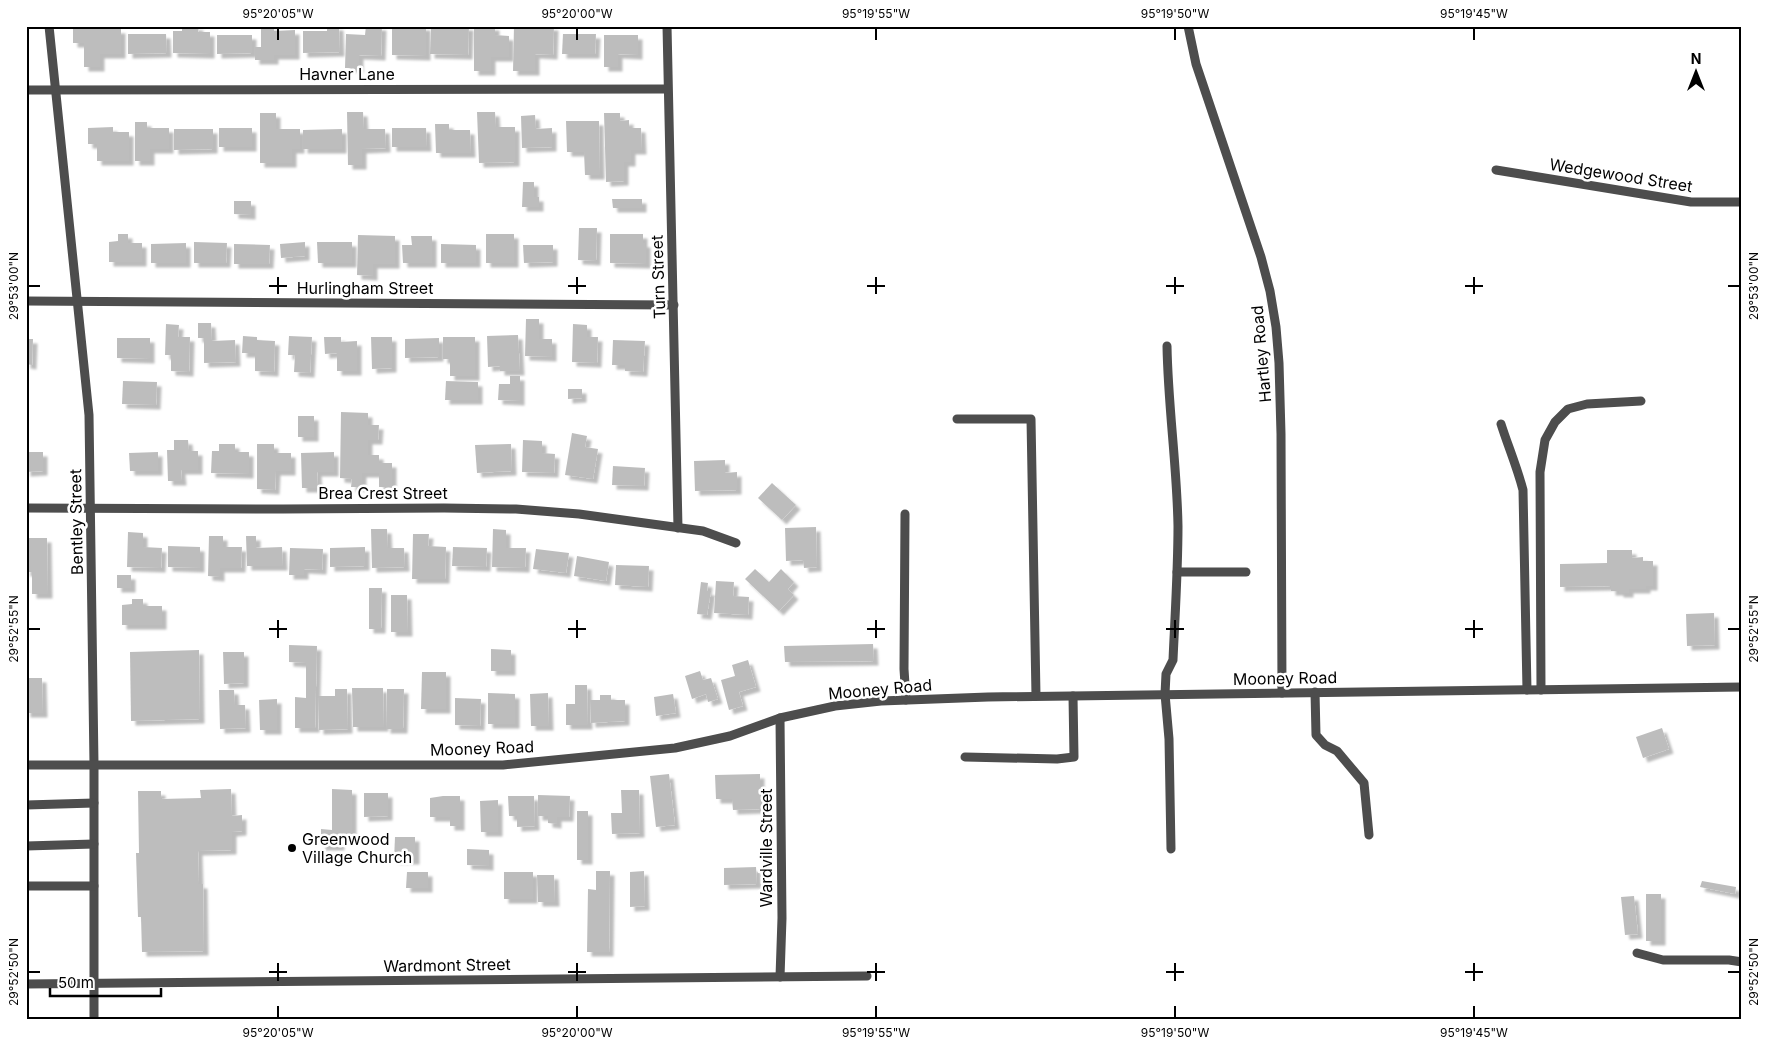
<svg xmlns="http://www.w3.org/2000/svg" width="1768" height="1046" font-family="Inter,sans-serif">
<defs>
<filter id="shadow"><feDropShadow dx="4.5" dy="4.5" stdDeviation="1" flood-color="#0004"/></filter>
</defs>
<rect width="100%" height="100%" fill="#fff"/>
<g fill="#bdbdbd" filter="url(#shadow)">
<path d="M182 26H199L198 32H210V54L173 53V31H182Z"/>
<path d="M261 26H274V31L295 30V55H274V60H255V47H261Z"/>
<path d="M327 26H339L340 52 303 53V31H327Z"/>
<path d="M366 26H382L381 56 359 55V68H345L346 34 365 35Z"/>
<path d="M392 26H426V56L392 55Z"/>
<path d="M431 26H469L468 55 430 54Z"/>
<path d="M474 26H495V35L509 36V57H491V71H474Z"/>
<path d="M514 26H554L553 55 535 54V71H513Z"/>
<path d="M73 29H121V54H100V67H84V43H73Z"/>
<path d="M128 34H166L167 53 128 54Z"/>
<path d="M563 34H596L595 54H562Z"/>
<path d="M217 35H252V53L217 54Z"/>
<path d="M604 35H638V55L618 54V67H604Z"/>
<path d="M347 112H363L364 129H385L386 148 362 149V165H348Z"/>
<path d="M477 112H495L496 127H515V162L479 163Z"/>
<path d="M260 113H276V129H300V149H292V163H260Z"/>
<path d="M604 113H620V121L629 120V128H641L642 150H631V162H624V181L606 182Z"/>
<path d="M535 115 536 129 552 128V147L522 148 521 116Z"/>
<path d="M566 121H599L600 175H585L584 152H567Z"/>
<path d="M135 122H147V128H169V149H150V161H135Z"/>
<path d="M435 124H449V130H470L471 153H436Z"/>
<path d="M113 127V132H129V161H97V144H88V128Z"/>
<rect x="219" y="128" width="33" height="19"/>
<path d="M392 128H426L427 147H392Z"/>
<path d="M174 129H213V149L174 150Z"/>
<path d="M342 129V149H303V130Z"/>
<path d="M523 182H534V197H539V207H522Z"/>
<path d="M612 199H642V208H613Z"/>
<path d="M234 201H251V215L234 214Z"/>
<path d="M579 228H597L596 261 578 260Z"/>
<path d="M118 234H128V243H142V262H109V242L118 241Z"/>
<rect x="486" y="234" width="28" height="29"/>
<path d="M610 234H643V243H646V264L610 263Z"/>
<path d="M358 235 395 236V264H373V276L357 275Z"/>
<path d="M411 236H432V263H403L402 245H412Z"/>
<path d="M194 242 227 243 226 263H194Z"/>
<path d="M305 242V256L281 258 280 244Z"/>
<path d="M317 242H352V263H318Z"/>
<path d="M186 243V263H151V244Z"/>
<path d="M234 244 270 245 269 264H234Z"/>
<path d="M441 244 476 245V263H441Z"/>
<path d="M523 245H553V262L524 263Z"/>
<path d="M526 319H539V339H552V357L525 356Z"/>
<path d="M198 323H211L212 341 235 340 236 362 204 363V338H198Z"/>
<path d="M166 324 179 325 178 337H190L189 372 171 371V355H165Z"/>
<path d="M573 324 587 325V337H598L597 363 572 362Z"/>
<path d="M518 335 520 371H500V366L488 367 487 336Z"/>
<path d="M243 336 257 337V340L275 341 274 372 255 371V353H242Z"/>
<path d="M289 336 312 337 310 373 294 372 295 355H288Z"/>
<path d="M324 337H341V342L357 341V371H337V353L325 354Z"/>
<path d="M371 337H392V368L372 369Z"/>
<path d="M443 337H475V376H450V359H443Z"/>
<path d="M117 338H150V359L117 358Z"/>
<path d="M439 338V357L405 358V339Z"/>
<path d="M26 339H33L32 365 26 364Z"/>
<path d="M613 340 645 341 643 372 625 371V365H612Z"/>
<path d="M510 376H520V401L498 400 499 384H510Z"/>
<path d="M123 381 157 382 156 405 122 404Z"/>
<path d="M446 381 478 382V400H445Z"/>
<path d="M568 389H582V398L568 399Z"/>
<path d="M341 412 368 413V425H379L378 440H368V455H379V463H392V487H379V473H362V487H351L352 479 340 478Z"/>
<rect x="298" y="416" width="16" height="21"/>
<path d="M572 433 587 436 585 447 598 449 593 479 565 475Z"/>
<path d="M174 440H188L189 451H198V470H181L182 481H168L167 450H174Z"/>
<path d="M523 440 542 441V453L555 454 554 473 522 472Z"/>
<path d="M219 444H235V452H249V474L211 473 212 451H219Z"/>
<path d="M257 444H274V453H291V471H276L275 490 257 489Z"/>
<path d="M511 444 512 471 477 473 475 445Z"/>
<path d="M26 452H43V471L26 472Z"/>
<path d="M158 452V471H130L129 453Z"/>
<path d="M334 452V472H317L318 488H302L301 453Z"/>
<path d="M725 460V473L737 472V490L695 491 694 461Z"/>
<path d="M613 466 645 468 644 486 612 485Z"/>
<path d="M772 483 796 505 782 520 758 498Z"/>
<path d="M816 527 817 567 804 568 803 560 786 561 785 528Z"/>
<path d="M371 529H387L388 548H404L405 567 372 568Z"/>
<path d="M493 529 506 530V548H526L525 568 492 567Z"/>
<path d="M128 532 143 533V547L162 548 161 568 127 567Z"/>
<path d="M413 534H429L428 546 446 547 445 579H412Z"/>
<path d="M209 536H223V547H242L241 568H220V577L208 576Z"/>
<path d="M246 536H256V548L282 547 283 566H247Z"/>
<path d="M26 538H47L48 594H32V572H26Z"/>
<path d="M168 546 200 547V568L168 567Z"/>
<path d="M365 547V566L330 567V548Z"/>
<path d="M453 547 487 548 486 567 452 566Z"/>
<path d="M290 548 323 549 322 570 304 569V575H289Z"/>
<path d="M536 549 569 553 566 573 533 569Z"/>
<path d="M1607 550H1632V558L1643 557V561H1653V586H1646V589H1629V593H1619V591H1611V586L1560 587V564L1607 563Z"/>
<path d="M577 556 609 562 606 581 574 576Z"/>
<path d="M616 565 649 566 648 587 615 585Z"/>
<path d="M755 569 769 582 781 569 794 582 788 589 794 595 779 611 745 579Z"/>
<rect x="117" y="575" width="14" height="13"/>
<path d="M716 581 734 582 733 596 749 597 748 615 714 613Z"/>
<path d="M701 582 708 583 707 591H711L707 615 697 614Z"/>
<path d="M369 588H382L381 629H369Z"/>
<path d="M391 595H407L408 632H391Z"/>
<path d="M132 599H143V606H162V625H122V605L132 604Z"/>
<path d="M1714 613 1715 645 1687 646 1686 614Z"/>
<path d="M873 644 874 661 785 662 784 646Z"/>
<path d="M289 645 317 646 315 728H295V697L306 698V663L289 662Z"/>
<path d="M491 649 511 650V671H491Z"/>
<path d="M199 650 200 719 131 721 130 652Z"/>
<path d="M223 652H244V683L224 684Z"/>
<path d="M748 660 756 687 739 692 743 706 729 710 721 680 735 676 732 665Z"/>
<path d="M700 671 703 680 711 678 718 699 708 702 706 694 692 699 685 676Z"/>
<path d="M422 672H446V709H421Z"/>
<path d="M26 678H42L43 713H26Z"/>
<path d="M575 685H587L588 725H566V704H575Z"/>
<path d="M352 688H383L384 727H353Z"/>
<path d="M335 689H347L348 729 319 730 318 696H335Z"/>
<path d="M387 689H404L403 729H386Z"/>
<path d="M219 690H234L235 705H245L246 728 220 729Z"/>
<path d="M488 693 515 694V724H488Z"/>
<path d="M548 693 549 726H531L530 694Z"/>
<path d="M673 694 676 713 656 716 654 697Z"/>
<path d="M600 695H611V700H625V721L591 723 590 700H600Z"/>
<path d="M455 698 481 699 480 726 455 725Z"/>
<path d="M277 699V730H260L259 700Z"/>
<path d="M1662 728 1669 749 1643 758 1636 737Z"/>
<path d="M669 774 675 825 656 827 650 776Z"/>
<path d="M760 774V809L733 810 732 799H716L715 775Z"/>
<path d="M231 789 232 816 242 815V831L232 832V850L198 851 199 884H203L204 951 142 952 141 917H138L136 853H139L138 791H161V799L201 798 200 790Z"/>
<path d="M332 789 352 790V836H340V846H321V829L332 830Z"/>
<path d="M621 790H639L640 833 612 834 611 813H622Z"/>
<path d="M364 793H388V816L364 817Z"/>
<path d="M538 795 570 796 569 817H557V824L548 823V816H538Z"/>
<path d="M443 796H460V826H450V817H430V798Z"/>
<path d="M508 796H534L535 826 517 827V816H509Z"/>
<path d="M498 800V832H481L480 801Z"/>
<rect x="577" y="811" width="11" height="49"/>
<path d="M395 837H415V860H394Z"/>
<path d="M467 849 489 850V866L467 865Z"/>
<path d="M756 867 757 884 724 885V868Z"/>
<path d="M596 871H610L609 952H587L588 889 596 890Z"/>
<path d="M644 871 645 906 630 907V872Z"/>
<path d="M407 872H428V888H406Z"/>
<rect x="504" y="872" width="29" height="27"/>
<path d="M537 875H554L555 902H538Z"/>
<path d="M1702 881 1736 887 1735 894 1700 887Z"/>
<rect x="1646" y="894" width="15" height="47"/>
<path d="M1634 896 1638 934 1625 935 1621 897Z"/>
</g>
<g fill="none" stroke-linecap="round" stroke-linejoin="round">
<g stroke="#4d4d4d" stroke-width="9">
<path d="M49 26 89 415 94 764V1020"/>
<path d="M667 26 678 528"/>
<path d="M1188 26 1196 64 1261 257 1270 291 1276 327 1279 363 1281 434 1282 693"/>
<path d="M26 90 667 89"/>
<path d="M1496 170 1691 202H1742"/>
<path d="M26 301 674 305"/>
<path d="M1167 346C1168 406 1177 466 1178 526 1178 570 1175 615 1173 660L1166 674 1165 694 1169 739 1171 849"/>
<path d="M957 419H1031L1036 696"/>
<path d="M1501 424C1508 446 1517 467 1523 490L1527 690"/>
<path d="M26 508 283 509 444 508 516 509 579 514 703 531 736 543"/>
<path d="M905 514 904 669 906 700"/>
<path d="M1177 572H1246"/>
<path d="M1541 690 1540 472 1545 440 1555 422 1568 409 1587 404 1641 401"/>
<path d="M1315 692 1316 735 1325 745 1337 751 1364 783 1369 835"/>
<path d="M965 757 1057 759 1074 757 1073 696"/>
<path d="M26 765H503L675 748 730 736 780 718 835 706 881 701 988 697 1742 687"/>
<path d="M26 805 94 803"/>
<path d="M26 846 94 844"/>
<path d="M26 886H94"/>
<path d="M1637 953 1663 960H1729L1742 962"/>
<path d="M780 977 782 918 780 718"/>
<path d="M26 984 867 976"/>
</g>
</g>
<path fill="none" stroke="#000" stroke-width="2" d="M278 28V40M577 28V40M876 28V40M1175 28V40M1474 28V40M278 277V294M577 277V294M876 277V294M1175 277V294M1474 277V294M28 286H40M269 286H287M568 286H586M867 286H885M1166 286H1184M1465 286H1483M1728 286H1740M278 620V638M577 620V638M876 620V638M1175 620V638M1474 620V638M28 629H40M269 629H287M568 629H586M867 629H885M1166 629H1184M1465 629H1483M1728 629H1740M278 963V981M577 963V981M876 963V981M1175 963V981M1474 963V981M28 972H40M269 972H287M568 972H586M867 972H885M1166 972H1184M1465 972H1483M1728 972H1740M278 1006V1018M577 1006V1018M876 1006V1018M1175 1006V1018M1474 1006V1018"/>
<circle fill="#000" stroke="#fff" stroke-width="2" cx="292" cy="848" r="5"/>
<g text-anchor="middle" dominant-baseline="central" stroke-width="5" stroke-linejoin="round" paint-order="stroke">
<g font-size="16" fill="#000" stroke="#fff">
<text x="347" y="74">Havner Lane</text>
<text transform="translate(1621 175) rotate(9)">Wedgewood Street</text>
<text transform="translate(658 277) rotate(-92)">Turn Street</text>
<text x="365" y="288">Hurlingham Street</text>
<text transform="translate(1261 354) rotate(-95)">Hartley Road</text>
<text x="383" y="493">Brea Crest Street</text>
<text transform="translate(76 522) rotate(-91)">Bentley Street</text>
<text transform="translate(1285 678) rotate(-1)">Mooney Road</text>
<text transform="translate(880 689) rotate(-5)">Mooney Road</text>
<text transform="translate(482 748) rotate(-2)">Mooney Road</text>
<text transform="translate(766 848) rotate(-90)">Wardville Street</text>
<text transform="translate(447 965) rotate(-1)">Wardmont Street</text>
</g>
<g font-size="16" fill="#000" stroke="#fff" text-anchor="start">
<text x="302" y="839">Greenwood<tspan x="302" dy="18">Village Church</tspan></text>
</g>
</g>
<rect width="1768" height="1046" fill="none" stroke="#ffffff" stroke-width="55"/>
<g transform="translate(1696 72)" stroke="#ffffff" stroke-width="4" paint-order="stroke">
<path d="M0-4L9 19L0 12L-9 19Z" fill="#000000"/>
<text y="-8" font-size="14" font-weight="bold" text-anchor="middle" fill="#000000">N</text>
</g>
<path d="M50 988v8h111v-8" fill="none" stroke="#000000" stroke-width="2.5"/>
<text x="58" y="988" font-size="15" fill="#000000" stroke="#ffffff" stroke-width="4" paint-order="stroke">50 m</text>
<rect x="28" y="28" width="1712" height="990" fill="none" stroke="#000" stroke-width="2"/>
<g font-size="12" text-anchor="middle" fill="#000">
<text x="278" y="18">95°20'05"W</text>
<text x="577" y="18">95°20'00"W</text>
<text x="876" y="18">95°19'55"W</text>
<text x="1175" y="18">95°19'50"W</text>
<text x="1474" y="18">95°19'45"W</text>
<text transform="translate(14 286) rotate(-90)" y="4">29°53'00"N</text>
<text transform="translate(1754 286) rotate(-90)" y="4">29°53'00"N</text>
<text transform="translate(14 629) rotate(-90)" y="4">29°52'55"N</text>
<text transform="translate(1754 629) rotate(-90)" y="4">29°52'55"N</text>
<text transform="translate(14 972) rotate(-90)" y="4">29°52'50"N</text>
<text transform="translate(1754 972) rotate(-90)" y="4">29°52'50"N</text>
<text x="278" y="1037">95°20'05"W</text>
<text x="577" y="1037">95°20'00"W</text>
<text x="876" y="1037">95°19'55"W</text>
<text x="1175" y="1037">95°19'50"W</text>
<text x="1474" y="1037">95°19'45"W</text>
</g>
</svg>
